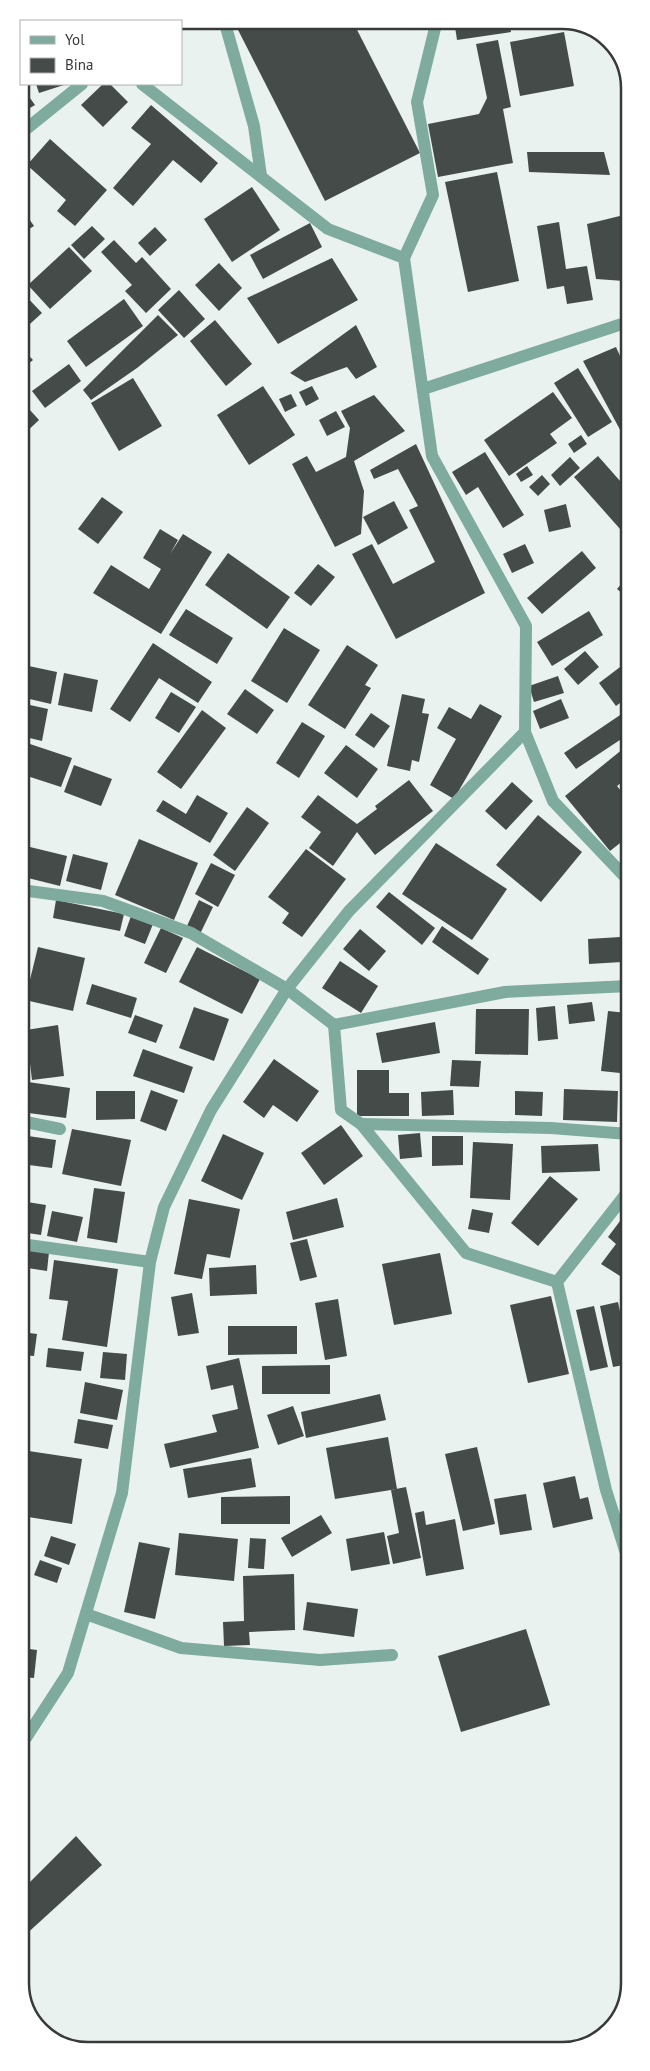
<svg xmlns="http://www.w3.org/2000/svg" width="650" height="2071" font-family="'PT Sans',sans-serif">
<rect width="100%" height="100%" fill="#eaf2ef"/>
<g fill="#454b49">
<path d="M233 20H352L420 153 325 201Z"/>
<path d="M454 20H509L511 32 457 40Z"/>
<path d="M529 20H555V25L531 29Z"/>
<path d="M564 32 574 86 520 96 510 42Z"/>
<path d="M498 40 511 107 503 109 513 163 438 177 428 124 479 114 487 98 476 44Z"/>
<path d="M20 84 35 105 20 114Z"/>
<path d="M36 84H67L39 93Z"/>
<path d="M103 84H110L128 102 103 127 81 105Z"/>
<path d="M151 105 218 163 201 183 173 160 133 206 113 188 151 144 131 128Z"/>
<path d="M50 139 107 190 75 226 57 211 66 200 27 165Z"/>
<path d="M527 152H604L610 175 529 172Z"/>
<path d="M497 172 519 281 468 292 445 182Z"/>
<path d="M252 187 280 230 232 262 204 219Z"/>
<path d="M20 206 34 226 20 235Z"/>
<path d="M628 214V294H627L624 281 596 279 587 224Z"/>
<path d="M559 222 566 269 587 266 593 300 567 304 564 286 547 289 537 226Z"/>
<path d="M310 223 322 247 263 279 250 255Z"/>
<path d="M92 226 105 239 84 259 71 245Z"/>
<path d="M155 227 167 240 150 256 138 243Z"/>
<path d="M114 240 136 263 142 257 171 289 146 313 125 291 132 285 101 252Z"/>
<path d="M69 247 92 271 50 309 28 285Z"/>
<path d="M332 258 358 300 278 344 247 298Z"/>
<path d="M219 263 242 288 219 311 195 285Z"/>
<path d="M179 290 205 319 184 338 158 310Z"/>
<path d="M23 293 42 313 20 333V295Z"/>
<path d="M124 299 143 326 86 367 67 341Z"/>
<path d="M158 315 178 335 137 368 91 400 83 390Z"/>
<path d="M215 320 252 364 226 386 190 341Z"/>
<path d="M356 325 377 367 356 379 347 367 305 382 290 373Z"/>
<path d="M20 346 33 360 20 371Z"/>
<path d="M616 347 628 374V436L625 439 583 361Z"/>
<path d="M69 364 81 381 45 408 32 391Z"/>
<path d="M578 368 612 422 588 437 554 383Z"/>
<path d="M133 378 162 426 119 451 91 403Z"/>
<path d="M263 386 295 435 249 465 217 415Z"/>
<path d="M312 386 319 399 306 406 299 392Z"/>
<path d="M553 392 572 418 550 434 557 443 509 476 484 440Z"/>
<path d="M291 394 297 406 285 412 279 399Z"/>
<path d="M374 395 405 431 354 461 364 491 361 534 335 547 292 464 307 456 316 472 346 457 350 428 341 411Z"/>
<path d="M20 399 39 420 21 437 20 404Z"/>
<path d="M336 411 345 427 327 436 319 420Z"/>
<path d="M581 435 587 444 574 453 568 444Z"/>
<path d="M416 444 485 593 396 639 352 554 372 544 393 584 435 562 409 510 418 506 398 469 374 479 370 470Z"/>
<path d="M628 449V465L621 452Z"/>
<path d="M485 452 524 515 503 528 478 487 466 495 452 472Z"/>
<path d="M598 456 628 490V538L574 477Z"/>
<path d="M570 457 580 468 560 486 551 475Z"/>
<path d="M527 466 533 475 521 482 516 474Z"/>
<path d="M542 475 550 484 538 496 529 487Z"/>
<path d="M102 497 123 512 98 544 78 529Z"/>
<path d="M394 501 408 528 378 545 363 517Z"/>
<path d="M566 504 571 527 549 532 544 510Z"/>
<path d="M160 529 178 540 170 554 183 534 212 552 161 634 93 593 111 565 149 589 161 569 143 558Z"/>
<path d="M525 544 534 563 512 573 503 554Z"/>
<path d="M582 551 596 568 542 614 527 598Z"/>
<path d="M228 553 290 597 267 629 205 585Z"/>
<path d="M318 564 335 577 311 606 294 593Z"/>
<path d="M628 576V598L617 589Z"/>
<path d="M186 609 233 638 217 664 169 635Z"/>
<path d="M589 611 603 635 552 666 537 642Z"/>
<path d="M284 628 320 650 287 703 251 681Z"/>
<path d="M153 643 212 682 198 703 159 678 130 722 110 709Z"/>
<path d="M347 645 378 665 365 685 371 688 345 729 308 705Z"/>
<path d="M585 651 599 667 578 685 564 669Z"/>
<path d="M628 661V697L616 706 599 683Z"/>
<path d="M24 665 57 672 51 704 21 697V679Z"/>
<path d="M64 673 98 680 92 712 58 705Z"/>
<path d="M558 676 564 693 534 702 529 686Z"/>
<path d="M245 689 274 710 257 734 227 714Z"/>
<path d="M171 692 196 707 179 733 155 718Z"/>
<path d="M402 694 425 699 422 713 429 714 419 762 412 760 410 771 387 766Z"/>
<path d="M561 699 569 718 540 729 533 711Z"/>
<path d="M21 703 48 709 42 741 21 736Z"/>
<path d="M480 704 502 716 454 799 430 785 456 739 437 728 449 707 471 719Z"/>
<path d="M629 709V734L576 769 564 753Z"/>
<path d="M202 710 226 728 181 789 157 772Z"/>
<path d="M371 713 390 726 374 748 355 735Z"/>
<path d="M302 722 325 736 299 778 276 763Z"/>
<path d="M21 741 72 758 61 787 21 774Z"/>
<path d="M629 744V777L617 786 629 801V836L610 851 565 796Z"/>
<path d="M346 745 378 769 357 798 324 773Z"/>
<path d="M74 765 112 779 101 806 64 792Z"/>
<path d="M21 780 24 781 22 792H21Z"/>
<path d="M409 780 433 811 375 855 357 832 333 866 309 848 321 832 301 817 318 795 357 824 377 809 375 806Z"/>
<path d="M512 782 533 801 506 830 485 811Z"/>
<path d="M197 795 228 813 210 843 156 811 163 800 186 814Z"/>
<path d="M247 807 269 823 235 871 213 855Z"/>
<path d="M538 815 582 852 541 902 496 865Z"/>
<path d="M139 839 198 863 174 920 115 895Z"/>
<path d="M436 843 507 889 472 940 402 894Z"/>
<path d="M30 847 67 856 60 886 24 877Z"/>
<path d="M306 849 346 879 302 937 282 923 289 913 268 897Z"/>
<path d="M73 854 108 863 101 890 66 881Z"/>
<path d="M211 863 235 875 218 907 195 894Z"/>
<path d="M389 892 435 928 422 945 376 907Z"/>
<path d="M56 900 124 914 120 931 53 918Z"/>
<path d="M199 900 213 907 200 934 186 928Z"/>
<path d="M131 916 153 924 145 944 124 936Z"/>
<path d="M442 926 489 959 478 975 432 942Z"/>
<path d="M161 928 183 938 166 973 144 963Z"/>
<path d="M360 929 386 951 369 971 343 949Z"/>
<path d="M620 937 622 962 589 964 588 939Z"/>
<path d="M38 947 85 958 73 1011 25 1000Z"/>
<path d="M197 947 260 979 242 1014 179 982Z"/>
<path d="M340 961 378 986 361 1013 322 988Z"/>
<path d="M92 984 137 998 131 1018 86 1004Z"/>
<path d="M592 1002 595 1021 569 1024 567 1005Z"/>
<path d="M555 1006 558 1039 538 1041 536 1008Z"/>
<path d="M194 1007 229 1019 214 1061 179 1048Z"/>
<path d="M476 1009H529L528 1055 475 1054Z"/>
<path d="M608 1011 627 1013 620 1073 601 1071Z"/>
<path d="M135 1015 163 1025 156 1043 128 1033Z"/>
<path d="M435 1022 440 1053 382 1063 376 1033Z"/>
<path d="M58 1025 64 1076 32 1080 26 1030Z"/>
<path d="M143 1049 193 1067 184 1093 133 1076Z"/>
<path d="M274 1059 319 1091 297 1122 273 1105 264 1118 243 1102Z"/>
<path d="M452 1060 481 1061 479 1087 450 1086Z"/>
<path d="M627 1065H629V1080L627 1081Z"/>
<path d="M357 1070H389V1093H409V1116H357Z"/>
<path d="M21 1081 70 1088 66 1118 21 1112Z"/>
<path d="M564 1089 618 1091 617 1122 563 1120Z"/>
<path d="M151 1090 178 1100 166 1131 140 1121Z"/>
<path d="M453 1090 454 1115 422 1116 421 1092Z"/>
<path d="M96 1091H135V1119L96 1120Z"/>
<path d="M515 1091 543 1092 542 1116 515 1115Z"/>
<path d="M341 1125 363 1156 324 1185 301 1153Z"/>
<path d="M72 1129 131 1140 121 1186 62 1174Z"/>
<path d="M420 1133 422 1157 400 1159 398 1135Z"/>
<path d="M223 1134 264 1153 242 1200 201 1181Z"/>
<path d="M21 1135 56 1140 52 1168 21 1164Z"/>
<path d="M432 1136H463V1165L432 1166Z"/>
<path d="M473 1142 513 1144 510 1200 470 1198Z"/>
<path d="M598 1144 600 1171 542 1173 541 1146Z"/>
<path d="M550 1176 578 1199 538 1246 511 1223Z"/>
<path d="M94 1188 125 1192 117 1243 87 1238Z"/>
<path d="M337 1198 344 1227 293 1240 286 1212Z"/>
<path d="M189 1199 240 1209 230 1258 207 1254 202 1279 174 1274Z"/>
<path d="M21 1201 46 1205 41 1235 21 1232Z"/>
<path d="M472 1209 493 1213 489 1233 468 1229Z"/>
<path d="M629 1209V1279L628 1281 601 1264 616 1244 608 1237Z"/>
<path d="M52 1211 83 1217 77 1242 47 1236Z"/>
<path d="M307 1239 317 1277 300 1281 290 1243Z"/>
<path d="M21 1248 49 1252 47 1271 21 1267Z"/>
<path d="M440 1253 452 1314 394 1325 382 1264Z"/>
<path d="M54 1260 118 1269 107 1347 62 1340 68 1301 49 1299Z"/>
<path d="M256 1265 257 1294 210 1296 209 1268Z"/>
<path d="M192 1293 199 1333 178 1336 171 1297Z"/>
<path d="M551 1296 569 1374 528 1383 510 1305Z"/>
<path d="M338 1299 347 1356 325 1360 315 1303Z"/>
<path d="M618 1302 629 1355V1364L613 1367 600 1306Z"/>
<path d="M594 1306 608 1367 590 1371 576 1310Z"/>
<path d="M228 1326H297V1354L228 1355Z"/>
<path d="M22 1332 37 1334 34 1356 22 1355Z"/>
<path d="M48 1348 84 1352 81 1371 46 1367Z"/>
<path d="M103 1352 127 1354 125 1380 100 1378Z"/>
<path d="M239 1358 259 1448 170 1468 164 1444 217 1432 212 1415 238 1409 233 1385 211 1390 206 1366Z"/>
<path d="M330 1365V1394H262V1366Z"/>
<path d="M85 1382 123 1390 117 1420 80 1413Z"/>
<path d="M380 1394 386 1420 306 1438 301 1412Z"/>
<path d="M293 1406 304 1436 278 1445 267 1415Z"/>
<path d="M78 1419 113 1425 108 1449 74 1443Z"/>
<path d="M388 1437 397 1489 335 1499 326 1448Z"/>
<path d="M477 1447 495 1524 463 1531 445 1454Z"/>
<path d="M22 1450 82 1459 72 1524 22 1516Z"/>
<path d="M251 1458 256 1487 188 1498 183 1469Z"/>
<path d="M575 1476 580 1499 588 1497 593 1519 553 1528 543 1483Z"/>
<path d="M406 1487 421 1558 393 1564 387 1536 399 1533 391 1490Z"/>
<path d="M526 1494 532 1530 500 1535 494 1499Z"/>
<path d="M290 1496V1524H221V1497Z"/>
<path d="M424 1511 426 1525 455 1519 464 1569 426 1576 415 1513Z"/>
<path d="M321 1515 332 1533 292 1557 281 1538Z"/>
<path d="M384 1532 390 1564 351 1571 346 1539Z"/>
<path d="M179 1533 238 1539 234 1581 175 1575Z"/>
<path d="M51 1536 76 1544 69 1565 44 1556Z"/>
<path d="M250 1538 266 1539 264 1569 248 1568Z"/>
<path d="M139 1542 170 1548 155 1619 124 1612Z"/>
<path d="M40 1560 62 1568 57 1583 34 1575Z"/>
<path d="M294 1574 295 1630 249 1632 250 1645 224 1646 223 1622 244 1621 243 1576Z"/>
<path d="M307 1602 358 1609 354 1637 303 1630Z"/>
<path d="M526 1629 550 1705 461 1732 438 1656Z"/>
<path d="M22 1648 37 1650 34 1678 22 1677Z"/>
<path d="M22 1820 28 1825 22 1832Z"/>
<path d="M76 1836 102 1865 22 1938V1890Z"/>
</g>
<g fill="none" stroke-linecap="round" stroke-linejoin="round">
<g stroke="#7eab9e" stroke-width="12">
<path d="M224 20 254 126 261 176"/>
<path d="M20 134 82 84"/>
<path d="M404 258 433 195 417 102 437 20"/>
<path d="M423 389 628 322"/>
<path d="M525 732 553 801 629 881"/>
<path d="M21 890 103 901 191 933 287 989 334 1025 505 992 629 986"/>
<path d="M334 1025 341 1110 361 1124 466 1253 557 1282 606 1490 630 1566"/>
<path d="M21 1121 60 1129"/>
<path d="M361 1124 551 1128 629 1134"/>
<path d="M21 1244 150 1262"/>
<path d="M557 1282 629 1190"/>
<path d="M86 1614 181 1648 320 1660 392 1655"/>
<path d="M22 1744 68 1673 122 1493 150 1262 164 1207 211 1110 287 989 349 911 525 732 526 626 432 456 404 258 328 229 142 84"/>
</g>
</g>
<path d="M0 0H650V2071H0ZM88 29H562A59 59 0 0 1 621 88V1983A59 59 0 0 1 562 2042H88A59 59 0 0 1 29 1983V88A59 59 0 0 1 88 29Z" fill="#fff" fill-rule="evenodd"/>
<path fill="none" stroke="#373a39" stroke-width="2.5" d="M88 29H562A59 59 0 0 1 621 88V1983A59 59 0 0 1 562 2042H88A59 59 0 0 1 29 1983V88A59 59 0 0 1 88 29Z"/>
<rect x="20" y="20" width="162" height="65" fill="#ffffff" stroke="#afb0b0"/>
<rect x="30" y="36" width="25" height="8" fill="#7eab9e" stroke="#afb0b0"/>
<text x="65" y="45" font-size="15" fill="#373a39">Yol</text>
<rect x="30" y="58" width="25" height="15" fill="#454b49" stroke="#afb0b0"/>
<text x="65" y="70" font-size="15" fill="#373a39">Bina</text>
</svg>
